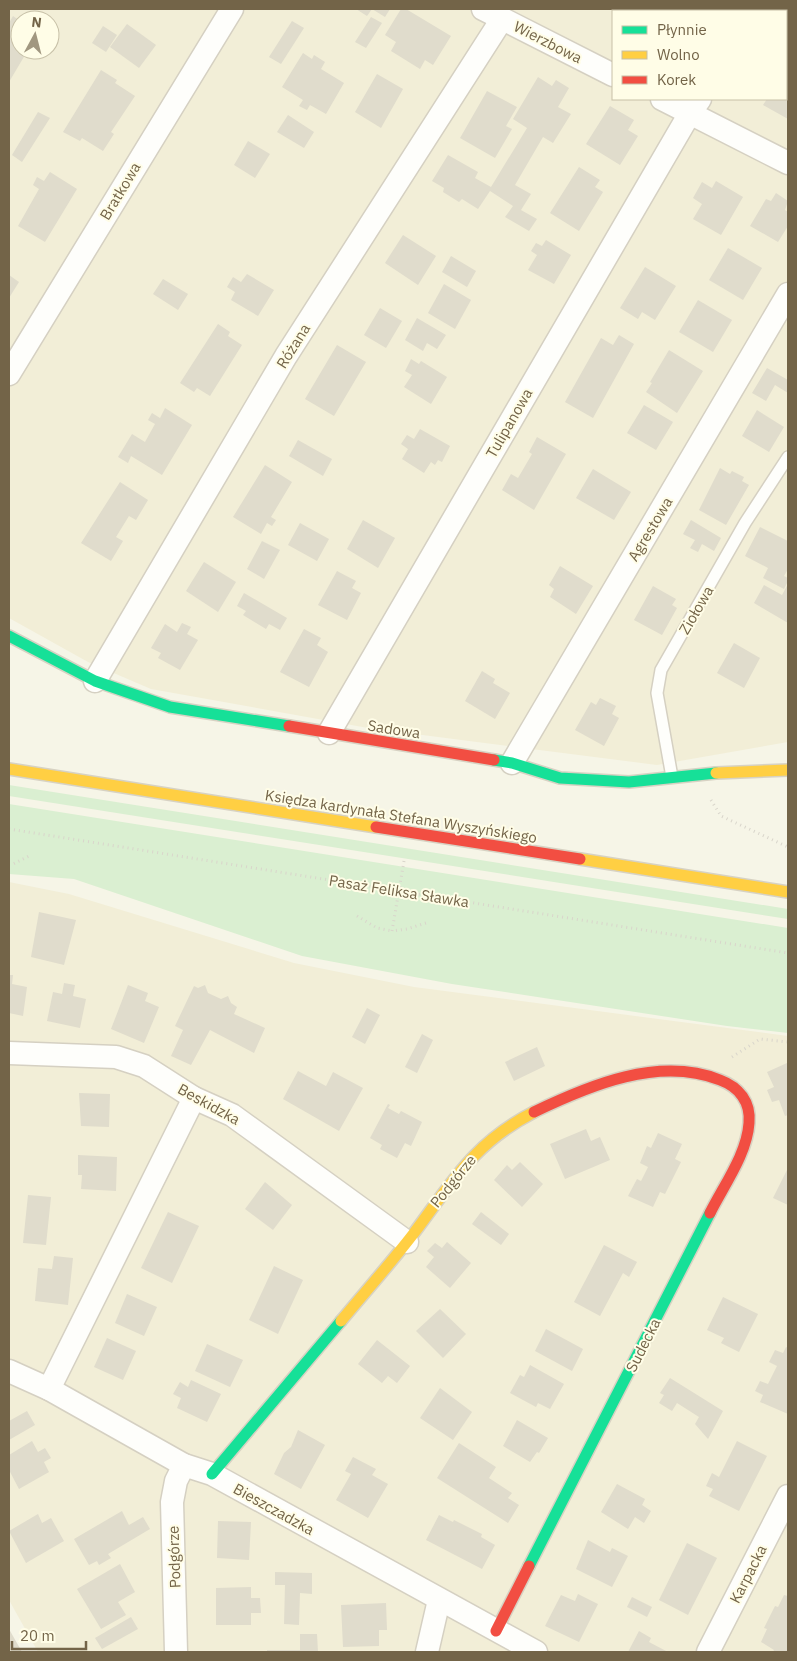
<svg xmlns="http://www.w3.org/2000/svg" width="797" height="1661" font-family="'IBM Plex Sans',sans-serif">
<rect width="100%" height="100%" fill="#f6f5e7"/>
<g fill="#f2eed7" fill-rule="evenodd">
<path d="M9 9H788V742L657 765 368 728 151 689 88 662 9 618ZM613 11H786V99H613ZM20 20H50V50H20Z"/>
<path d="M9 882 69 894 294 963 414 987 788 1036V1652H38L9 1600Z"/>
</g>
<g fill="#daefd1">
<path d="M9 785 788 909V919L9 796Z"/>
<path d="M9 804 788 928V1033L727 1026 452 984 302 956 74 879 9 874Z"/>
</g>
<g fill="#e0dccc">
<path d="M356 9H390L385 17 372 9 367 16Z"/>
<path d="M401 9H406L451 36 433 65 425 60 420 69 391 51 396 42 385 35Z"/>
<path d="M703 9H732L730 11H707Z"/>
<path d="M13 16 20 21V50H28L9 82V23Z"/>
<path d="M371 17 382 23 366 48 355 42Z"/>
<path d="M292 21 304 28 281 64 269 57Z"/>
<path d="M127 24 156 45 139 68 110 47Z"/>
<path d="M103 26 117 35 106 52 92 43Z"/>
<path d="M303 53 312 59 314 55 325 62 321 69 344 83 326 114 310 105 307 110 299 106 303 100 282 87Z"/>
<path d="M786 64 788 65V119L763 105 767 99H786Z"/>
<path d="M101 70 117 80 115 83 135 96 111 132 114 134 103 151 82 138 80 141 63 132Z"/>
<path d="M377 74 403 89 381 128 355 112Z"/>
<path d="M538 77 552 86 556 80 569 88 558 107 571 114 553 143 543 137 515 185 531 194 521 210 537 219 529 231 505 217 513 206 490 191 478 209 462 199 459 202 443 192 444 188 432 181 448 155 478 172 475 178 491 187 527 128 513 119Z"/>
<path d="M487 91 517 107 506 126 512 129 495 158 460 138Z"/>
<path d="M610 106 634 120 628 130 638 136 620 165 586 144Z"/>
<path d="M38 112 50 118 22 162 12 155Z"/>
<path d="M288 115 314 132 304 148 277 132Z"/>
<path d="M248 141 270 154 255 178 234 165Z"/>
<path d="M579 167 600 180 595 187 603 192 579 231 550 213Z"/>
<path d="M50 172 77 189 45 242 18 226 39 189 33 185 37 177 44 181Z"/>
<path d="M716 181 743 197 721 235 693 219 702 204 693 198 702 182 712 188Z"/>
<path d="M776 193 788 201 785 210 788 212V226L778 242 750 226 766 199 771 201Z"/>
<path d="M403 235 436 256 418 285 385 263Z"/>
<path d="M546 240 571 255 554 284 528 270 537 255 531 251 536 243 542 246Z"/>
<path d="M728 248 762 268 743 300 709 280Z"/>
<path d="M451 256 476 271 467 287 442 272Z"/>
<path d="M645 267 676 286 655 320 642 312 638 319 620 308Z"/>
<path d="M247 274 274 290 258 316 231 300 235 292 227 287 233 277 241 282Z"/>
<path d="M9 275 19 282 9 298Z"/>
<path d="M163 279 188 294 178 310 153 294Z"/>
<path d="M444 284 471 300 455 329 428 313Z"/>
<path d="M698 300 732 320 713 352 679 332Z"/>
<path d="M380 308 402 321 386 348 364 335Z"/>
<path d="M417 318 446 335 437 349 427 343 423 351 405 340Z"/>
<path d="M218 324 230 332 228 336 242 345 210 396 197 388 194 392 180 383Z"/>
<path d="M619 335 634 344 593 418 565 402 601 338 613 345Z"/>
<path d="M337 345 366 362 334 416 305 399Z"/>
<path d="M669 350 703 371 677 413 646 392 652 383 650 382Z"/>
<path d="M411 359 419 364 421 361 447 377 431 404 404 387 412 375 405 371Z"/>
<path d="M767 368 788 380V393L775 385 766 401 752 393Z"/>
<path d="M644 405 673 422 656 450 627 433Z"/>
<path d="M165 408 192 425 162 475 131 456 128 463 118 457 132 434 145 442 155 424 148 420 152 413 160 418Z"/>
<path d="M757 410 784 427 769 452 742 436Z"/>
<path d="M420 429 450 446 442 462 438 460 435 465 431 462 424 473 402 459 408 449 401 444 407 435 414 439Z"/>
<path d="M537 437 566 454 534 510 502 490 511 474 518 478 532 454 529 452Z"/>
<path d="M298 440 332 459 323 476 289 456Z"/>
<path d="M265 465 292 482 271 517 276 520 272 526 267 523 261 534 233 517Z"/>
<path d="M720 468 730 474 732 471 744 477 742 481 749 485 726 525 699 510Z"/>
<path d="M593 469 631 492 614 520 576 498Z"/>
<path d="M120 482 148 500 136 520 129 516 116 537 123 541 111 561 81 543Z"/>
<path d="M363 520 395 538 378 568 347 549Z"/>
<path d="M691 520 721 538 714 551 702 544 698 552 690 548 695 540 683 534Z"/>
<path d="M300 523 329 539 317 561 288 545Z"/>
<path d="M760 527 788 541V569L784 576 788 578V581L784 589 763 578 768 568 745 556Z"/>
<path d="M262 541 280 550 264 579 247 569Z"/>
<path d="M204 562 236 582 218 612 186 591Z"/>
<path d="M560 566 593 586 576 614 550 597 554 589 549 585Z"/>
<path d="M337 571 356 581 352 588 361 593 347 620 318 605Z"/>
<path d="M788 584V623L754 603 764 585 782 595Z"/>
<path d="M653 586 676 599 672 605 677 608 662 635 634 620Z"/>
<path d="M244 593 287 618 280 630 269 624 266 629 243 615 246 611 237 606Z"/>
<path d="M182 623 191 627 187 634 198 640 180 670 158 658 161 653 151 648 165 624 177 632Z"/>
<path d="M304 629 321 638 317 645 328 652 309 687 280 672Z"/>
<path d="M734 643 760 658 744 688 717 673Z"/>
<path d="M482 671 495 679 493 683 510 693 495 719 465 701Z"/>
<path d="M600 698 616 706 612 714 619 718 604 746 575 730 591 702 596 705Z"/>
<path d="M39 912 76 920 64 965 31 957Z"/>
<path d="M9 975H13L12 984 27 987 23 1016 9 1013Z"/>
<path d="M64 983 75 985 73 996 86 999 80 1028 47 1021 53 992 62 994Z"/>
<path d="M128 985 148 993 145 1001 159 1007 144 1043 111 1029Z"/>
<path d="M205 985 208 993 221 999 228 996 231 1003 237 1007 234 1014 265 1028 254 1053 210 1030 191 1065 171 1056 183 1030 175 1026 194 986 198 988Z"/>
<path d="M367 1008 380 1015 365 1044 352 1037Z"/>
<path d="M422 1034 433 1040 417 1073 405 1067Z"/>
<path d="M537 1047 545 1066 514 1081 505 1062Z"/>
<path d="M787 1063 788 1115 785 1116 779 1100 772 1102 767 1090 774 1087 767 1072Z"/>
<path d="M298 1071 326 1086 333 1072 363 1088 339 1131 283 1099Z"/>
<path d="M79 1093 110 1094 109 1127 81 1126Z"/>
<path d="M388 1104 390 1105 388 1108 399 1114 401 1111 422 1122 411 1146 405 1143 397 1158 380 1149 382 1145 370 1138Z"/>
<path d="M586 1129 591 1141 600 1137 610 1160 565 1179 550 1144Z"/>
<path d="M658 1133 682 1144 675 1159 681 1162 665 1194 660 1192 653 1207 628 1196 637 1179 641 1181 648 1167 640 1163 647 1146 651 1148Z"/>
<path d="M78 1155 117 1157 116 1191 81 1189 82 1175H78Z"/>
<path d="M520 1162 543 1184 522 1207 494 1180 507 1165 512 1170Z"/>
<path d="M788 1168V1205L773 1198Z"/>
<path d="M265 1182 292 1205 273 1230 245 1209Z"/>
<path d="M28 1195 51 1197 46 1245 23 1243Z"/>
<path d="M168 1212 199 1226 172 1283 141 1268Z"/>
<path d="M481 1212 509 1234 501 1245 472 1224Z"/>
<path d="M447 1242 471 1263 450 1288 426 1267 434 1257 427 1251 435 1243 442 1248Z"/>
<path d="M604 1245 637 1262 629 1277 623 1273 600 1316 574 1302Z"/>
<path d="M54 1256 73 1258 68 1305 35 1301 38 1268 52 1269Z"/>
<path d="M274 1266 303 1280 278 1334 249 1320Z"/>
<path d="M127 1294 157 1307 144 1336 115 1323Z"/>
<path d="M723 1297 758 1314 739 1352 721 1343 724 1338 707 1330Z"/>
<path d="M440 1309 466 1334 443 1358 416 1331Z"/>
<path d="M546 1329 583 1349 572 1371 535 1351Z"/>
<path d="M107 1338 136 1351 123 1380 94 1367Z"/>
<path d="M377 1340 410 1366 397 1383 388 1376 382 1383 358 1364Z"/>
<path d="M207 1344 243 1360 230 1387 195 1371Z"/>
<path d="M786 1347 788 1348V1414L760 1402 763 1395 755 1391 760 1381 768 1384 777 1366 769 1362 775 1350 783 1353Z"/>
<path d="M530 1365 564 1384 550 1409 538 1403 536 1407 510 1393 520 1375 524 1377Z"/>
<path d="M670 1378 723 1411 708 1439 695 1424 699 1417 677 1403 672 1411 659 1403 664 1395 660 1393Z"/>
<path d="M191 1380 221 1394 207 1422 177 1408 181 1398 173 1394 180 1382 188 1387Z"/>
<path d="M440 1388 472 1412 453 1440 420 1418Z"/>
<path d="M27 1411 35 1425 9 1440V1421Z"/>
<path d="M517 1420 548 1438 539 1453 537 1452 530 1462 503 1446Z"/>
<path d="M298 1430 325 1445 301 1489 274 1474 284 1453 291 1447Z"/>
<path d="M32 1441 38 1452 45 1448 51 1458 44 1462 49 1472 19 1489 9 1470V1455Z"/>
<path d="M737 1441 767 1456 739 1511 709 1496 713 1489 706 1486 712 1473 719 1477Z"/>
<path d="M459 1443 496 1467 489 1478 512 1493 508 1498 519 1505 508 1523 437 1478Z"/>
<path d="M353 1457 376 1469 372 1475 388 1484 368 1518 336 1500 351 1474 345 1471Z"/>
<path d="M617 1484 645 1499 642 1505 651 1511 644 1523 635 1517 628 1529 601 1512Z"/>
<path d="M122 1511 129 1525 143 1517 150 1529 108 1554 111 1558 99 1565 97 1561 89 1565 74 1539Z"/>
<path d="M38 1514 42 1523 51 1518 64 1541 26 1563 9 1531Z"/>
<path d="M439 1515 453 1522 454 1520 482 1534 481 1537 495 1545 482 1569 426 1540Z"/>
<path d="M218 1521 251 1522 249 1560 217 1558Z"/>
<path d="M588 1540 610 1552 612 1548 628 1556 612 1587 576 1569Z"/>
<path d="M687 1543 717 1558 688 1615 659 1600Z"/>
<path d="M120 1564 135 1592 118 1602 126 1615 101 1629 77 1589Z"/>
<path d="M275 1572 312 1573V1594L300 1593 299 1625 284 1624 285 1585H275Z"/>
<path d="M251 1587V1598H260L261 1613H251V1625H216V1588Z"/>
<path d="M578 1594 598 1604 579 1642 545 1626 561 1595 575 1601Z"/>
<path d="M784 1595 788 1596V1652H773L774 1650 761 1642 767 1629 764 1628 775 1606 778 1607Z"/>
<path d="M632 1597 652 1607 647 1617 627 1607Z"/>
<path d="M386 1603 387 1630H379V1646L343 1647 341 1605Z"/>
<path d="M131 1617 138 1629 102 1649 95 1638Z"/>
<path d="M9 1629 22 1652H9Z"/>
<path d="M639 1631 651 1638 649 1642 668 1652H628Z"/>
<path d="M300 1634H317L318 1652H267V1650H300Z"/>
</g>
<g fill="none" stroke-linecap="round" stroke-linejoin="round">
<defs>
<path id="lane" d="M672 777 657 693 661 670 745 523 788 457"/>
<g id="street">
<path d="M483 9 613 75"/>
<path d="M765 11 767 9"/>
<path d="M662 99 788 163"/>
<path d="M9 374 232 9"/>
<path d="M95 681 286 356 502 19"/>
<path d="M329 733 690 113 700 99"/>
<path d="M512 763 788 294"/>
<path d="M9 1053 116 1057 144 1066 194 1098 232 1115 407 1242"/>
<path d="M9 1371 49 1389 184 1465 212 1474 536 1652"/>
<path d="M49 1389 194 1098"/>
<path d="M176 1652 172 1502 176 1481 184 1465"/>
<path d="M427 1652 439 1600"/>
<path d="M708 1652 788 1496"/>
</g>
<g id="fast">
<path d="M9 636 95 681 170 707 289 726"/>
<path d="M494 760 512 763 560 778 629 782 716 773"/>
<path d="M212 1474 341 1321"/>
<path d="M529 1566 710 1213"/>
</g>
<g id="slow">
<path d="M9 769 376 827"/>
<path d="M716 773 788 770"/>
<path d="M580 859 788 892"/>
<path d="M341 1321C365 1292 391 1263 414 1233 453 1181 474 1143 534 1112"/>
</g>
<g id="jam">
<path d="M289 726 494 760"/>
<path d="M376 827 580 859"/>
<path d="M534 1112C590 1085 659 1056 720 1080 739 1087 751 1102 749 1123 747 1154 724 1185 710 1213"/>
<path d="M496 1631 529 1566"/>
</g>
</defs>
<use href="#lane" stroke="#d5d0c2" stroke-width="14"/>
<use href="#street" stroke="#d5d0c2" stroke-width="25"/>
<use href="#fast" stroke="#d7d2c3" stroke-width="14"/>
<use href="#slow" stroke="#d7d2c3" stroke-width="14"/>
<use href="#jam" stroke="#d7d2c3" stroke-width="14"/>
<g stroke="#d9d5cb" stroke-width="3" stroke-dasharray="1 4" stroke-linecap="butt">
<path d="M711 800 721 816 788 847"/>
<path d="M9 829 788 953"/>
<path d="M404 861 392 931 407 929 429 922"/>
<path d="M9 864H13L31 855"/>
<path d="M357 916 377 928 392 931"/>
<path d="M732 1057 760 1039 788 1042"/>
</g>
<use href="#lane" stroke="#fefefb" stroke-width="11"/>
<use href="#street" stroke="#fefefb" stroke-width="22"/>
<use href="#fast" stroke="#16e098" stroke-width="11"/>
<use href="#slow" stroke="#ffcf43" stroke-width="11"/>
<use href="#jam" stroke="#f24e42" stroke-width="11"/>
</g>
<g text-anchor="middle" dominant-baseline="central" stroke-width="4" stroke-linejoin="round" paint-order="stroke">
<g font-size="15" fill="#736448" stroke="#fffde7">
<text transform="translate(548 42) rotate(27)">Wierzbowa</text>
<text transform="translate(120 191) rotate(-59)">Bratkowa</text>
<text transform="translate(293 346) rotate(-58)">Różana</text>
<text transform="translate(509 423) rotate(-60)">Tulipanowa</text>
<text transform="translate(650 529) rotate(-59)">Agrestowa</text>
<text transform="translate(696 610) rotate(-60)">Ziołowa</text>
<text transform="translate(394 729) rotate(9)">Sadowa</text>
<text transform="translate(401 816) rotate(9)">Księdza kardynała Stefana Wyszyńskiego</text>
<text transform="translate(399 891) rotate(9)">Pasaż Feliksa Sławka</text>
<text transform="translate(209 1104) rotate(29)">Beskidzka</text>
<text transform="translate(453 1181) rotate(-51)">Podgórze</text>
<text transform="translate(643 1345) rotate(-63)">Sudecka</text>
<text transform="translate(274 1509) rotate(29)">Bieszczadzka</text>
<text transform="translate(174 1557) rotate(-92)">Podgórze</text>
<text transform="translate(748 1574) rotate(-63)">Karpacka</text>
</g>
</g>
<rect width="797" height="1661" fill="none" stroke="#736448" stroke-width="20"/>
<rect x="612" y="10" width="175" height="90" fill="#fffde7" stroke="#c7c0a7"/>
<rect x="622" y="26" width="25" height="8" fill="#16e098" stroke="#c7c0a7"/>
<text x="657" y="35" font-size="15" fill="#736448">Płynnie</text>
<rect x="622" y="51" width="25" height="8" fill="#ffcf43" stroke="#c7c0a7"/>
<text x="657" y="60" font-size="15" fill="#736448">Wolno</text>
<rect x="622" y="76" width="25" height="8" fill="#f24e42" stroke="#c7c0a7"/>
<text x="657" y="85" font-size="15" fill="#736448">Korek</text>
<g transform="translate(35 35) rotate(7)"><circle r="24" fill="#fffde7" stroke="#c7c0a7"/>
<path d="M0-4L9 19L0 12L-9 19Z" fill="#a19780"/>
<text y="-8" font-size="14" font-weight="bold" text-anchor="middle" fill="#736448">N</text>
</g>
<path d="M12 1641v8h74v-8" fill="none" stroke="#736448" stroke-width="2.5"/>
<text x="20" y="1641" font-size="15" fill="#736448" stroke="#fffde7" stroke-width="4" paint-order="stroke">20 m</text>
</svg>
